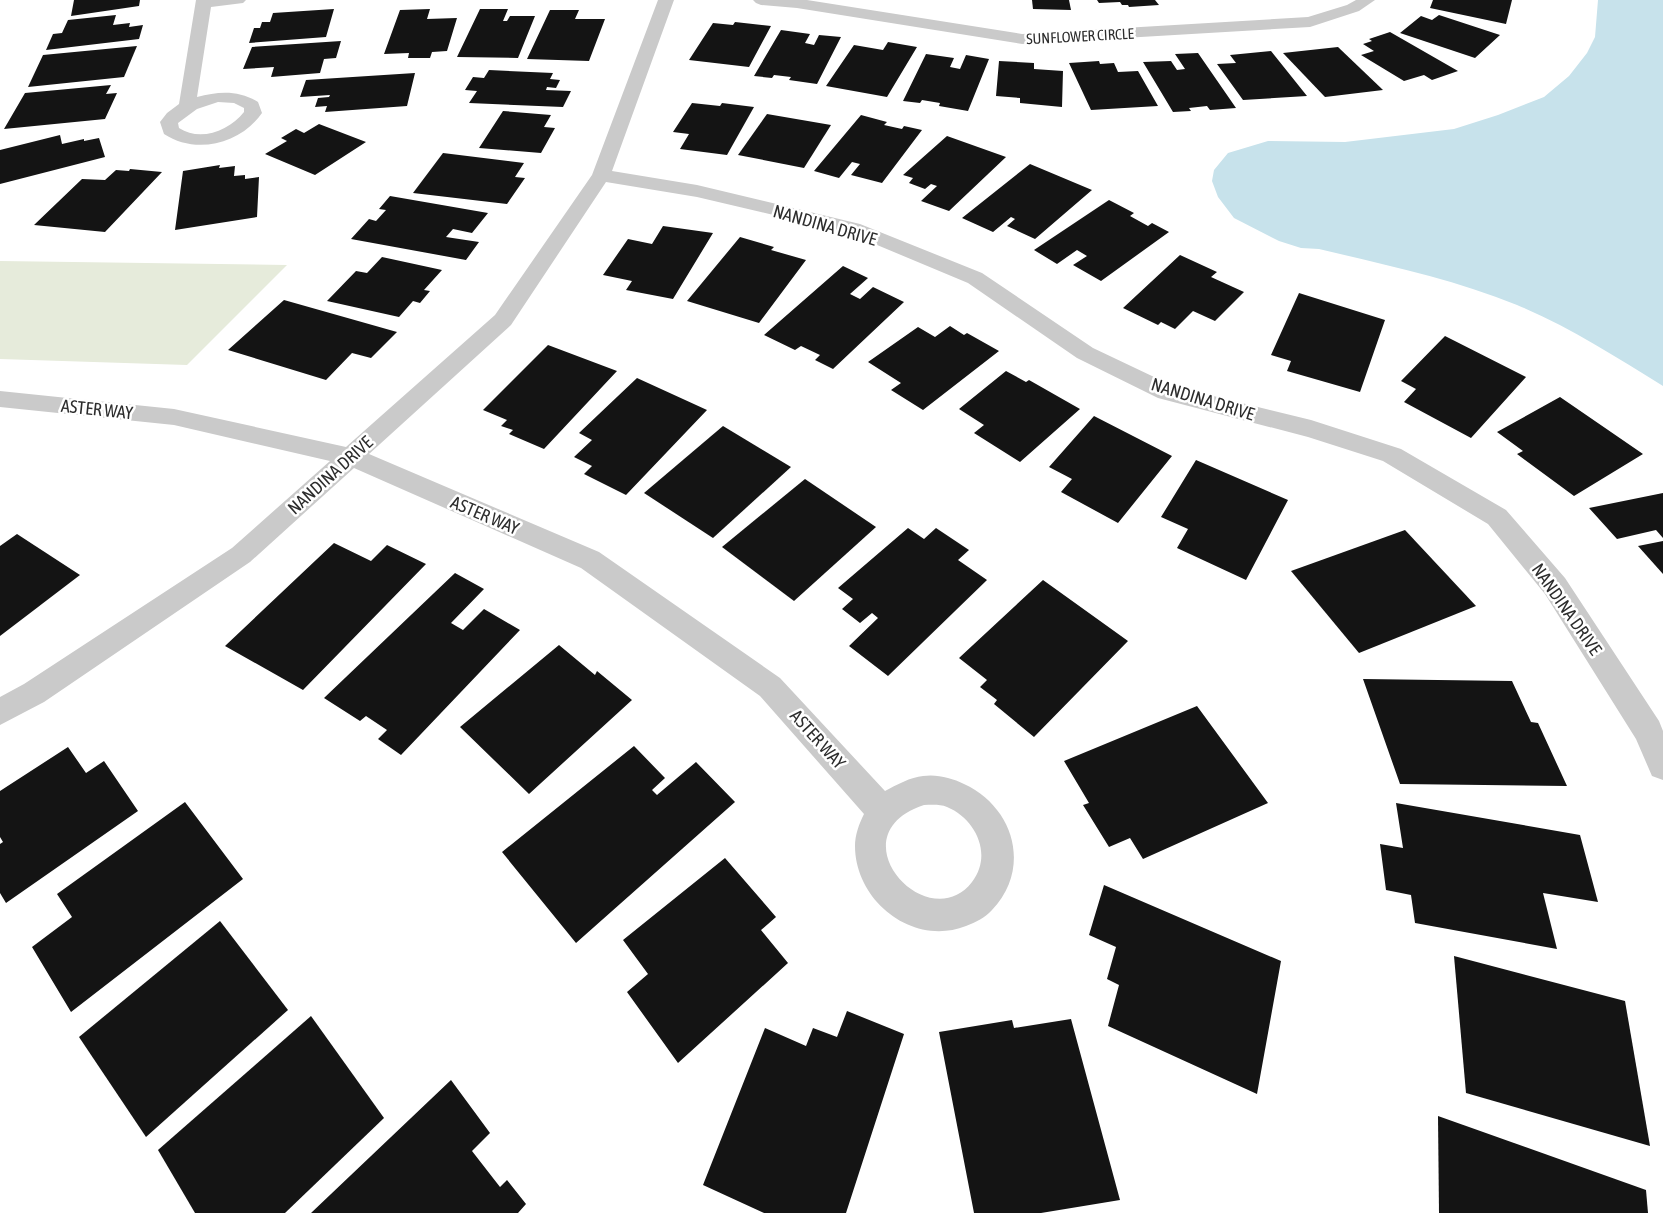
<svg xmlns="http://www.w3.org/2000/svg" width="1663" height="1213" font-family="'Asap Condensed',sans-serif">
<rect width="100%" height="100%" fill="#fff"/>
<path fill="#e6ebdb" d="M0 261 287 265 187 365 0 359Z"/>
<path fill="#c7e2eb" d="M1598 0H1663V386C1616 357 1568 326 1517 305 1453 279 1386 265 1319 249L1301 248 1279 241 1234 218 1218 197 1212 181 1214 170 1228 153 1268 141 1345 142 1454 129 1498 115 1544 97 1569 76 1587 53 1595 37Z"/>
<g fill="#141414">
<path d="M74 0H140L139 6 71 16Z"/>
<path d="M1032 0H1069L1071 10 1033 9Z"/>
<path d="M1097 0H1155L1159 5 1129 7 1128 5H1122L1120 2 1099 3Z"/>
<path d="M1433 0H1512L1506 24 1430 8Z"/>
<path d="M334 9 326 37 249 43 254 28H260L262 22H270L273 13Z"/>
<path d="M430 9 427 19 457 18 447 51 432 52 430 58H408L409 53 384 54 400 10Z"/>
<path d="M480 9H508L503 21H507L510 16H535L518 58 457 57Z"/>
<path d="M550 10H579L575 19H605L589 61 527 59Z"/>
<path d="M116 15 113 25 130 23 129 27 143 25 139 39 46 50 53 34 62 33 68 20Z"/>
<path d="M1439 15 1500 35 1475 58 1400 33 1421 16 1432 20Z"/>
<path d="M735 22 771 26 749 67 689 60 713 23 733 25Z"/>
<path d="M781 30 810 34 805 43 814 45 819 35 841 37 817 84 789 80 791 77 774 75 772 78 754 76Z"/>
<path d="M1390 32 1458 71 1432 80 1424 75 1404 81 1361 55 1374 51 1363 44 1372 41 1369 39Z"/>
<path d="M341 41 336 58 324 59 320 73 271 77 274 67 243 69 252 47Z"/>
<path d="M888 42 917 47 887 97 826 86 854 45 883 50Z"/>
<path d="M137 46 124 77 28 87 43 55Z"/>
<path d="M1338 47 1383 90 1325 97 1283 53Z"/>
<path d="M1271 51 1307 96 1243 100 1217 64 1236 63 1230 55Z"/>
<path d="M1198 53 1236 108 1210 110 1207 106 1189 108 1191 111 1173 112 1143 62 1171 61 1177 70 1185 69 1175 54Z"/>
<path d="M926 54 954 58 950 67 960 69 966 55 989 59 968 111 939 106 940 103 922 100 920 103 903 101Z"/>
<path d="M999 61 1034 63V69L1063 71 1062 107 1020 103V98L996 96Z"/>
<path d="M1099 61 1100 64 1114 63 1118 72 1138 71 1158 106 1091 110 1069 63Z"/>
<path d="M489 70 553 73 550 79 560 80 556 88 547 87 546 90 571 91 563 107 469 103 477 91 465 90 473 77 484 78Z"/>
<path d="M415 73 407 106 325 112 327 106 315 107 318 98 329 97 330 95 300 97 306 80Z"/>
<path d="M111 85 106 94 117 93 105 119 4 129 25 93Z"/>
<path d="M692 103 720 106 722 103 754 107 727 155 680 149 689 134 673 132Z"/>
<path d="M503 111 551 115 544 127 555 128 541 153 479 148Z"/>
<path d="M767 114 831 125 804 168 738 155Z"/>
<path d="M861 115 887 122 884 125 902 129 904 126 922 130 882 183 851 175 860 164 852 162 839 178 814 171Z"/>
<path d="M319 124 366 142 315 175 265 154 287 141 281 138 296 129 304 133Z"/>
<path d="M60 135 62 144 84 139V141L99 138 105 157 0 184V150Z"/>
<path d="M947 136 1006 157 949 211 921 201 937 186 931 184 925 189 909 183 913 178 903 175Z"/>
<path d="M443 153 524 163 515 177 525 178 507 204 413 193Z"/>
<path d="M1030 164 1092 190 1035 239 1007 226 1015 219 1011 217 993 232 962 218Z"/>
<path d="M220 165 219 168 235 166 234 176 245 175V179L259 177 257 217 175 230 183 171Z"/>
<path d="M130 169 162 172 105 232 34 225 82 179 105 180 116 170 129 171Z"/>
<path d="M390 196 488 213 472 233 453 229 446 237 479 242 466 260 351 239 369 219 376 221 386 210 379 209Z"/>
<path d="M1109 200 1134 213 1130 216 1148 226 1152 223 1169 232 1101 281 1073 265 1087 256 1077 250 1057 264 1034 250Z"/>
<path d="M663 226 713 233 673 299 626 290 632 281 603 275 628 239 652 244Z"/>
<path d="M740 237 774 247 771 250 806 260 759 323 687 301Z"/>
<path d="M1180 255 1217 272 1211 277 1244 292 1215 321 1193 311 1175 329 1161 322 1158 325 1123 308Z"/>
<path d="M382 257 442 270 424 290 430 291 420 303 413 301 399 317 327 301 356 271 367 273Z"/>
<path d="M843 266 868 278 850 294 860 299 873 287 904 302 833 369 815 360 820 355 801 346 795 350 764 335Z"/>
<path d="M1299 293 1385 320 1360 392 1287 371 1291 361 1271 355Z"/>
<path d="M284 300 397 332 371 358 352 353 326 380 228 350Z"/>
<path d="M950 326 964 335 967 333 999 351 923 410 891 390 901 383 868 362 918 327 935 337Z"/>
<path d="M1445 336 1526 377 1471 438 1404 402 1416 389 1401 381Z"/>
<path d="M548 345 617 371 544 449 509 434 513 430 501 426 507 420 483 410Z"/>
<path d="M1006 371 1026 382 1029 380 1080 409 1020 462 974 433 984 425 959 409Z"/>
<path d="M637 378 707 410 626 495 584 474 592 466 574 457 592 440 579 433Z"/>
<path d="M1560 397 1643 454 1574 496 1517 454 1523 451 1497 432Z"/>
<path d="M1094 416 1172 456 1118 523 1061 492 1072 479 1049 467Z"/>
<path d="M723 426 791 467 713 538 644 493Z"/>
<path d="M1196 460 1288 500 1246 580 1177 548 1188 529 1161 517Z"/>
<path d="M805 479 876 527 794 601 722 547Z"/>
<path d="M1663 493V538L1656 530 1617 539 1589 508Z"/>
<path d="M908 528 924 539 936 528 969 550 958 560 987 580 888 676 849 646 878 618 872 613 860 623 842 609 853 599 838 588Z"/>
<path d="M1405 530 1476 606 1359 653 1291 571Z"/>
<path d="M17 534 80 575 0 636V546Z"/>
<path d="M1663 541V574L1638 546Z"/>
<path d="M334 543 371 561 387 545 426 564 303 690 225 646Z"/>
<path d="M455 573 484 589 451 623 463 630 484 609 520 630 401 755 378 739 387 730 366 716 360 721 324 698Z"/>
<path d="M1043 580 1128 641 1034 737 994 704 997 700 980 687 987 680 959 658Z"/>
<path d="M559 645 595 675 597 671 632 700 529 794 460 727Z"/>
<path d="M1363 679 1512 681 1531 722 1538 723 1567 786 1400 784Z"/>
<path d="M1197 706 1268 803 1143 859 1130 838 1109 847 1083 805 1089 803 1064 761Z"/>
<path d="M634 746 665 778 652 790 657 795 696 762 735 802 576 943 502 852Z"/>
<path d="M68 747 86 773 104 761 138 811 6 903 0 893V844L3 842 0 837V791Z"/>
<path d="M185 802 243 879 71 1012 32 947 72 917 57 894Z"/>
<path d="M1396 803 1580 835 1598 902 1543 893 1557 949 1415 923 1411 895 1386 890 1380 844 1403 848Z"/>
<path d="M725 858 776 917 761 930 788 963 678 1063 627 992 648 974 623 940Z"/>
<path d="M1104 885 1281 961 1257 1094 1108 1026 1119 985 1107 979 1116 947 1089 935Z"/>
<path d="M220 921 288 1010 146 1137 79 1037Z"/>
<path d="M1454 956 1625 1001 1650 1146 1466 1093Z"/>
<path d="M847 1011 904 1034 846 1213H764L703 1185 765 1028 806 1046 813 1028 837 1037Z"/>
<path d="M311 1016 384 1118 285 1213H195L158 1150Z"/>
<path d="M1071 1019 1120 1200 1041 1213H974L939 1032 1012 1020 1014 1028Z"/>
<path d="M451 1080 490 1133 472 1151 500 1187 507 1180 526 1204 518 1213H311Z"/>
<path d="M1438 1116 1646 1190 1648 1213H1439Z"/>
</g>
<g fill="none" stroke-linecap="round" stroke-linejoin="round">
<g fill="#cacaca" fill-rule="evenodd">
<path d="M196 0H246L243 3 211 7 197 97C219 91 239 90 258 102L262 113C240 144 196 155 164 134L160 122 167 113 179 104ZM218 102 234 103 244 108V112C229 131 200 142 179 128L178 123 197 109Z"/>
<path d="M658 0H674L612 171 697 185 860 224 982 273 1093 348 1173 386 1311 420 1401 449 1506 510 1565 578 1659 721 1663 731V780L1652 776 1636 739 1545 594 1488 524 1383 461 1308 437 1158 398 1077 358 968 283 846 232 697 197 606 182 511 325 369 454 599 552 780 678 885 791C896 785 911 777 923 776 937 774 952 778 964 784 1014 807 1032 868 992 910 985 918 976 922 966 926 913 947 855 901 855 846 855 835 859 824 864 814L760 696 581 568 354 468 250 562 44 702 0 725V697L24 684 232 548 330 461 174 425 0 407V391L174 409 346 447 495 315 592 175ZM924 805C931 805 940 804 947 807 976 819 993 855 972 882 928 939 833 835 924 805Z"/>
<path d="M753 0H807L1022 34 1308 17 1347 5 1356 0H1375L1359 11 1310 27 1022 44 797 8 761 5 756 3Z"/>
</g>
</g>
<g text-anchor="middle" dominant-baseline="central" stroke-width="5" stroke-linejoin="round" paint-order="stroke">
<g font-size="15" fill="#2d2d2d" stroke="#fff">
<text transform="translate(1080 36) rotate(-3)">SUNFLOWER CIRCLE</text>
</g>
<g font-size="18" fill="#2d2d2d" stroke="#fff">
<text transform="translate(825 225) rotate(16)">NANDINA DRIVE</text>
<text transform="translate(1203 399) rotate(17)">NANDINA DRIVE</text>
<text transform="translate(97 409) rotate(6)">ASTER WAY</text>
<text transform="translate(330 475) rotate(-42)">NANDINA DRIVE</text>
<text transform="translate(485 515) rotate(23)">ASTER WAY</text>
<text transform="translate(1567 609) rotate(55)">NANDINA DRIVE</text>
<text transform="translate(818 739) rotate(48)">ASTER WAY</text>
</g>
</g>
</svg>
